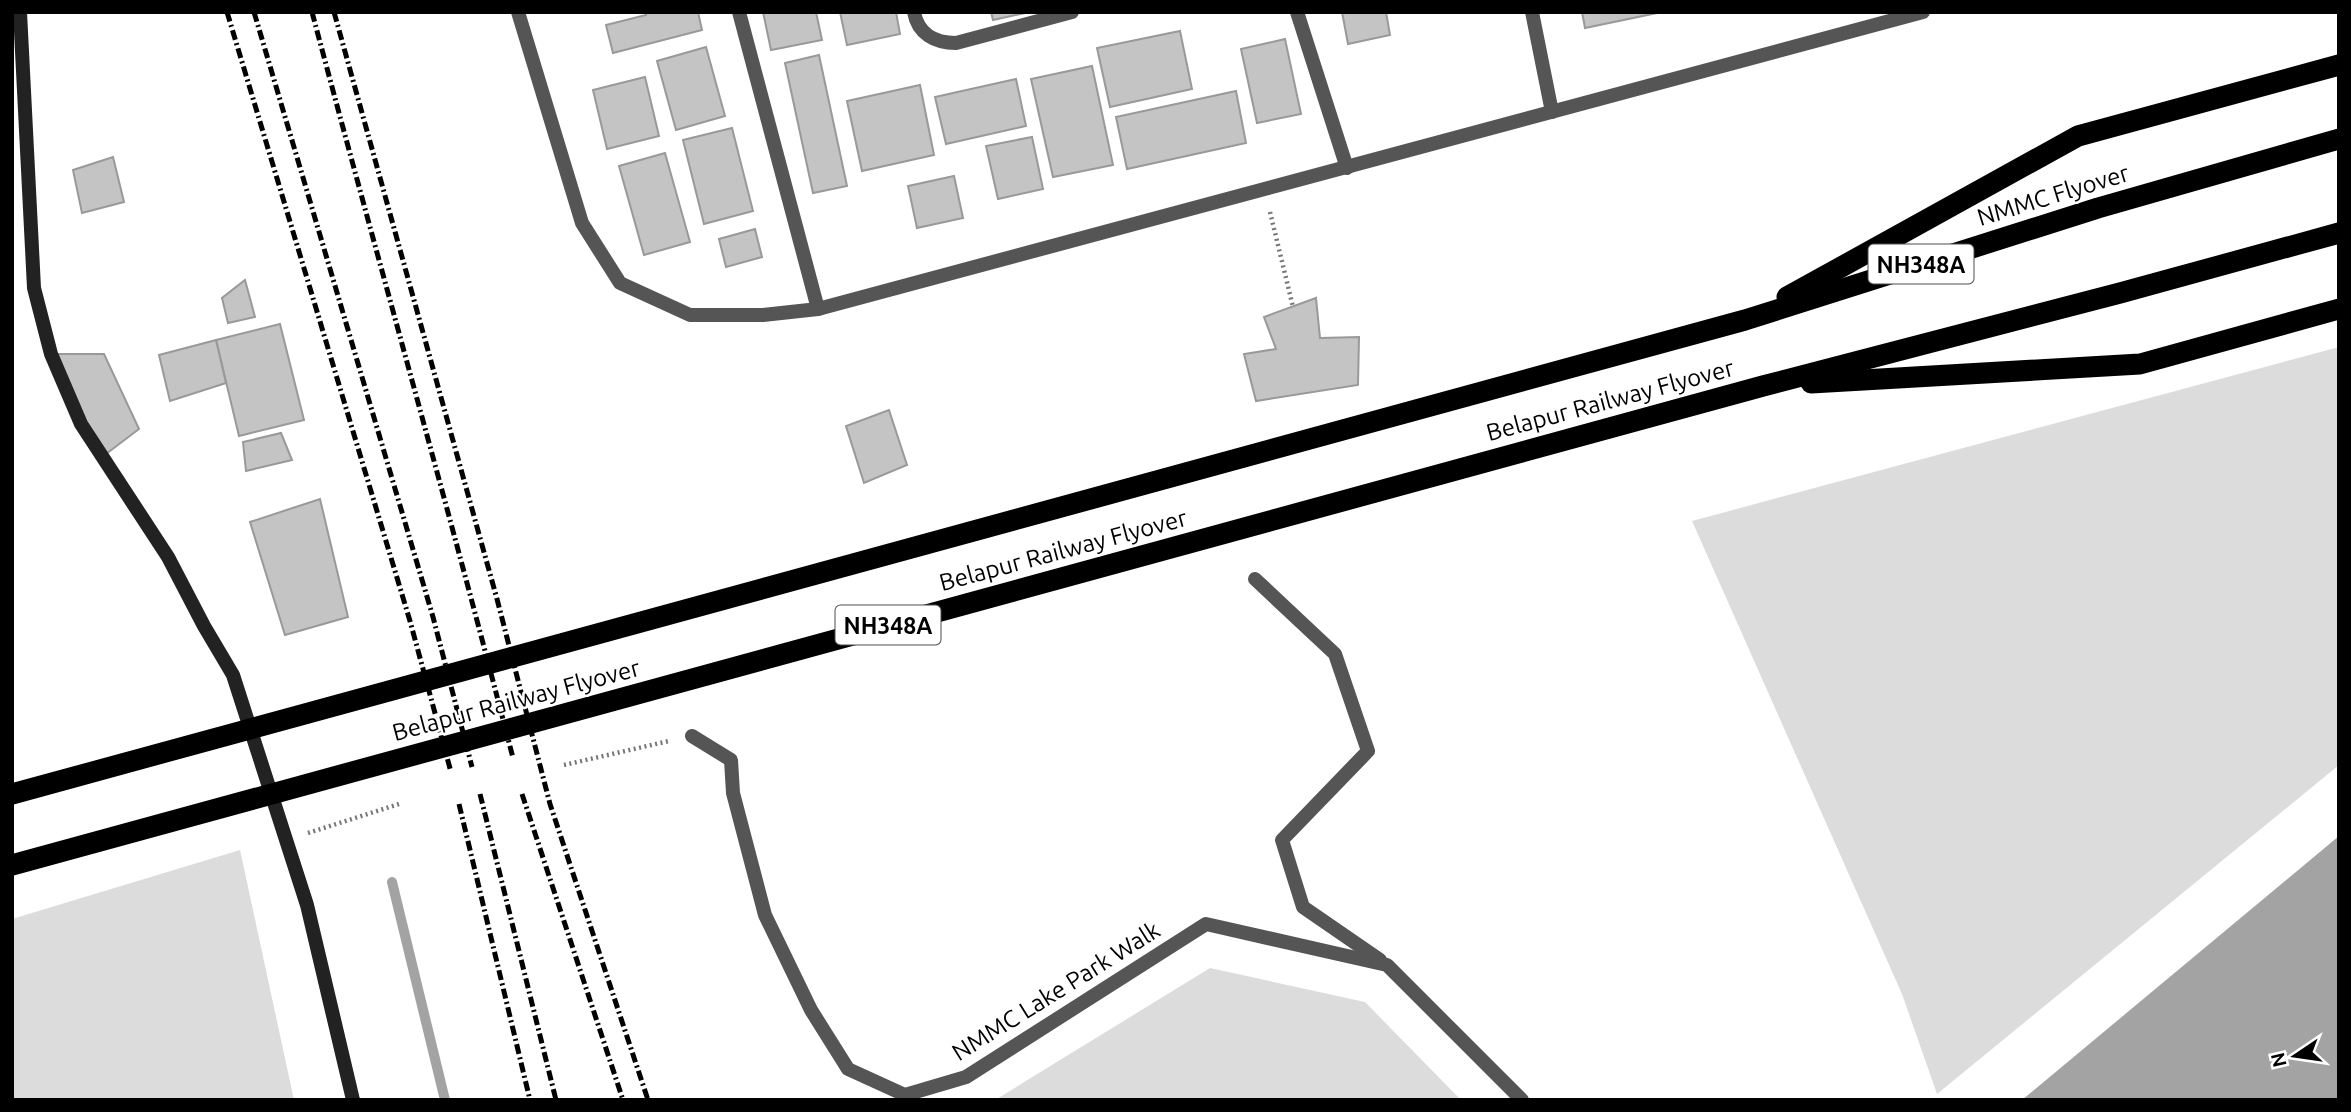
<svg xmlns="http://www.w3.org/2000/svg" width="2351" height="1112" font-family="Ubuntu,sans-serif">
<rect width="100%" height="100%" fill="#fff"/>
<g fill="#dcdcdc">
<path d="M2339 347V765L1937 1094 1902 994 1692 521Z"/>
<path d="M240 850 294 1100H12V919Z"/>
<path d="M1210 968 1365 1002 1461 1100H995Z"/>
</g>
<path fill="#a3a3a3" d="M2339 836V1100H2022Z"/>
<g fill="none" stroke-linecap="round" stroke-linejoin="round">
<path stroke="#a3a3a3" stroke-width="10" d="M392 882 445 1100"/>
</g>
<g fill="#c4c4c4" stroke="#999" stroke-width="2">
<path d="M646 12H698L702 30 613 53 606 25 646 15Z"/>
<path d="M763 12H816L822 40 771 50Z"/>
<path d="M840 12H896L900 34 847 45Z"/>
<path d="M991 12H1030L993 20Z"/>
<path d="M1342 12H1386L1390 35 1348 44Z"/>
<path d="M1582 12H1662L1585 28Z"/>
<path d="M1180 31 1192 89 1110 107 1097 48Z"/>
<path d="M1285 39 1301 114 1257 123 1241 49Z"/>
<path d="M706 47 725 116 676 130 657 61Z"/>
<path d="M819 55 847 186 813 193 785 63Z"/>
<path d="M1092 66 1113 165 1053 177 1031 79Z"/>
<path d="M645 77 659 136 607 149 593 90Z"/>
<path d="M1016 79 1026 126 946 144 935 97Z"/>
<path d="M920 85 934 155 862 171 847 101Z"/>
<path d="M1236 91 1246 143 1127 169 1116 117Z"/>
<path d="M732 128 753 211 704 224 683 140Z"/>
<path d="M1032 137 1043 189 998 199 986 146Z"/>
<path d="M665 153 690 242 644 255 619 166Z"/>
<path d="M113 157 124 202 82 213 73 170Z"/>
<path d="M954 176 963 218 917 228 908 186Z"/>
<path d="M755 229 762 257 726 267 719 239Z"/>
<path d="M245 280 255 317 228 323 222 298Z"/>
<path d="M1316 298 1320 338 1359 337 1358 385 1256 401 1244 354 1276 349 1264 317Z"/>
<path d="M280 324 304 420 239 436 216 340Z"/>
<path d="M216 340 226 383 170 401 159 355Z"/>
<path d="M51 354H104L139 429 102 457Z"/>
<path d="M889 410 907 465 864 483 846 426Z"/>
<path d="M281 433 292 460 246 471 243 442Z"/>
<path d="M320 499 348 617 285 635 250 522Z"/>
</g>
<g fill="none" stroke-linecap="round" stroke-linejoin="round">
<g stroke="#777" stroke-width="4.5" stroke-dasharray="2 3.5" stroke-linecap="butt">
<path d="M1270 212 1293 307"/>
<path d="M564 765 669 741"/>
<path d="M308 833 399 804"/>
</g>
<g stroke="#555" stroke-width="14">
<path d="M1255 579 1335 654 1368 751 1282 840 1303 907 1380 960"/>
<path d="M692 736 731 760 733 793 765 915 811 1010 848 1069 905 1095 966 1077 1206 924 1387 965 1522 1100"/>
</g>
<g stroke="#555" stroke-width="14">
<path d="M518 12 582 223 620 283 690 315H763L818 309 1923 12"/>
<path d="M739 12 818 309"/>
<path d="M914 12C918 34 935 43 956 43L1072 12"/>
<path d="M1297 12 1347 168"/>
<path d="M1532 12 1552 112"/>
</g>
<path stroke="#222" stroke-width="14" d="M20 12 34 288 51 354 81 424 168 557 204 626 233 675 307 905 353 1100"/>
<g stroke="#000" stroke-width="21">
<path d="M1787 297 2078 136 2339 65"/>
<path d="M1811 383 2140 364 2339 309"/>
<path d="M12 794 1745 320 2098 208 2339 139"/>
<path d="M12 865 1763 386 2120 293 2339 233"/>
</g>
<g stroke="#000" stroke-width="5" stroke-dasharray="10 3.5 2 3.5" stroke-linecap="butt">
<path d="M227 12 410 621 451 772"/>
<path d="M254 12 433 617 472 767"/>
<path d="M312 12C378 261 449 509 513 758"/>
<path d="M334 12 497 599 550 804 648 1100"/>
<path d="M480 794 556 1100"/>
<path d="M522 794 623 1100"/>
<path d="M459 804 530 1100"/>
</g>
</g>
<g text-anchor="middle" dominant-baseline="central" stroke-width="5" stroke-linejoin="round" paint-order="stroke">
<g fill="#fff" stroke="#4c4c4c" stroke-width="2">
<rect x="1868.5" y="244.5" width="105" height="39" rx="5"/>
<rect x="835.5" y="605.5" width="105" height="39" rx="5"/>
</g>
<g font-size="23" font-weight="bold" fill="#000">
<text x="1921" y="264">NH348A</text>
<text x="888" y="625">NH348A</text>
</g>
<g font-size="24" fill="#000" stroke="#fff">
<text transform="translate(2053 195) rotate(-17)">NMMC Flyover</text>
<text transform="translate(1610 400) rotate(-15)">Belapur Railway Flyover</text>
<text transform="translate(1063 550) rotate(-15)">Belapur Railway Flyover</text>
<text transform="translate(516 700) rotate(-15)">Belapur Railway Flyover</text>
<text transform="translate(1056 991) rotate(-32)">NMMC Lake Park Walk</text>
</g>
</g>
<rect width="2351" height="1112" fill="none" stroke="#000000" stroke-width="28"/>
<g transform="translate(2295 1056) rotate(257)" stroke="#ffffff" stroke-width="5" paint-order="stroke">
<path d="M0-5L12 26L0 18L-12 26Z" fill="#000000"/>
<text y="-10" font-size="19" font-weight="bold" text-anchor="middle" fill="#000000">N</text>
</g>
</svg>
